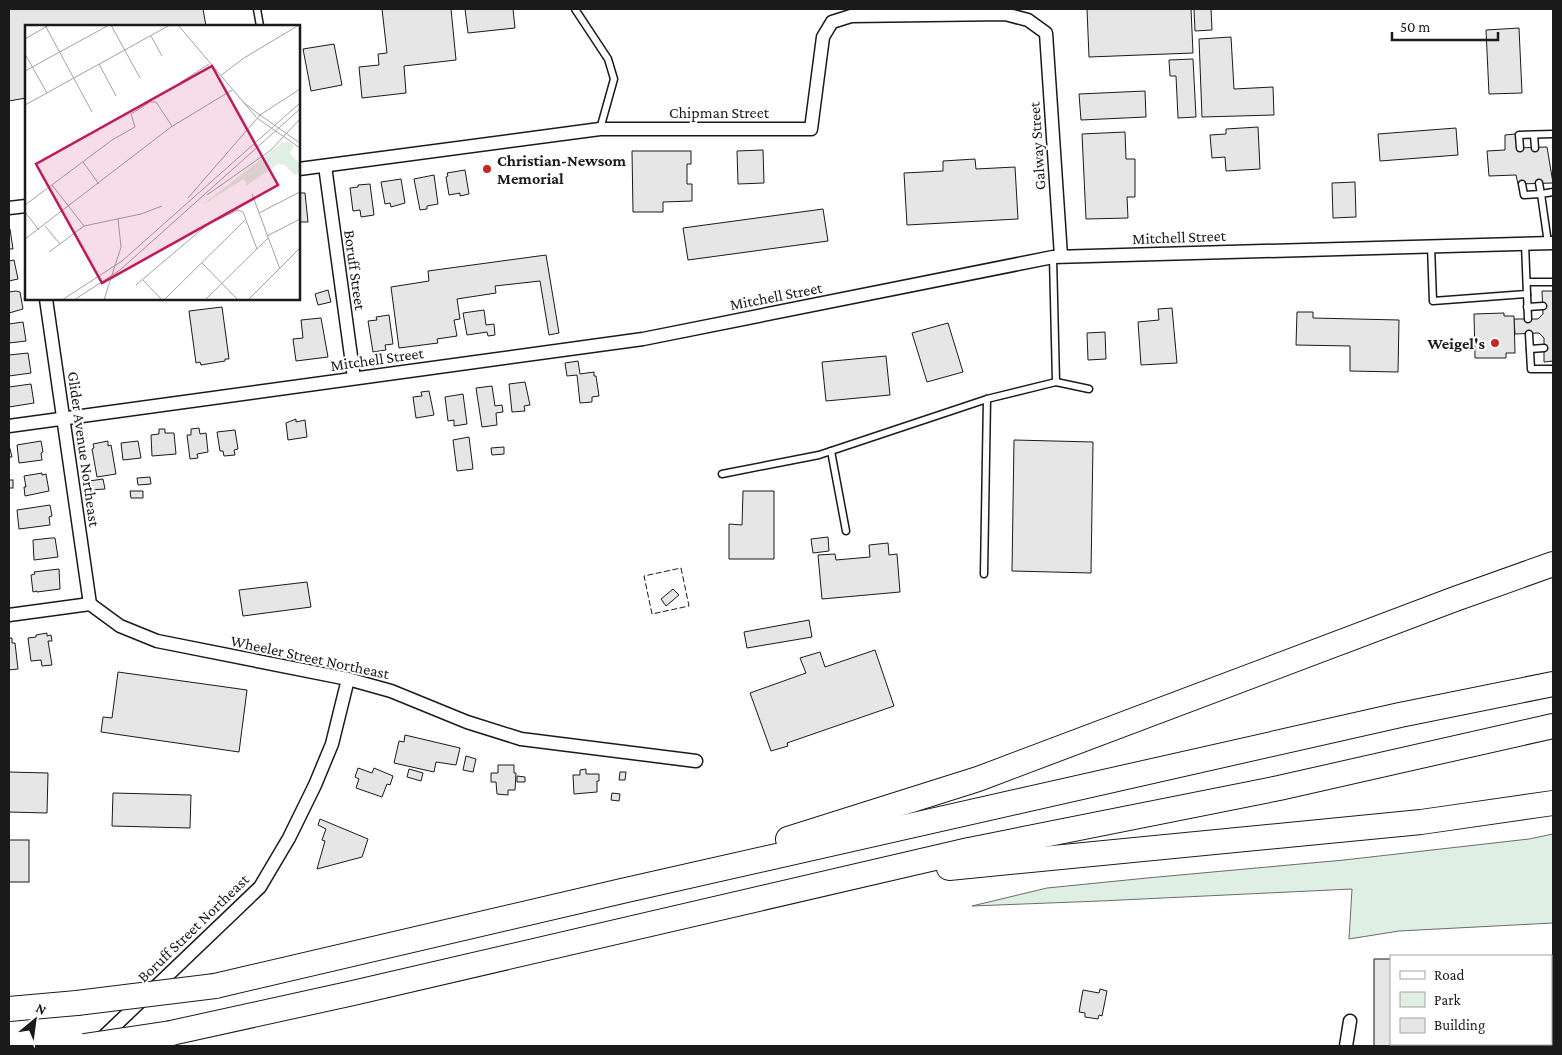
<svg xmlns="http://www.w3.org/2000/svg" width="1562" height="1055" font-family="'Crimson Pro',serif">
<rect width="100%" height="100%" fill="#fff"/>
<path fill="#e0efe3" stroke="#6a6a6a" d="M1553 834V923L1399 931 1349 939 1352 889 1100 901 972 906 1047 888 1147 878 1344 860 1529 839Z"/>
<g fill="#e6e6e6" stroke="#1a1a1a">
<path d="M9 9H203L206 26H26V98L9 101Z"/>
<path d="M382 9H451L456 60 404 66 406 93 362 98 359 67 379 65 378 54 387 53Z"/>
<path d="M465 9H513L515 28 468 33Z"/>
<path d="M1087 9H1191L1193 53 1089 57Z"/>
<path d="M1194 9H1211L1212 30 1195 31Z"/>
<path d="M1519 28 1522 93 1489 94 1486 30Z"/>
<path d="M1231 37 1234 89 1273 87 1274 115 1202 117 1199 39Z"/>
<path d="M334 44 342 85 311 91 303 49Z"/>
<path d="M1193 59 1196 117 1178 118 1176 76H1170L1169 60Z"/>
<path d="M1145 91 1146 117 1081 120 1079 94Z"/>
<path d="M1258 127 1260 169 1226 171 1225 157 1212 158 1210 135 1226 134V129Z"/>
<path d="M1456 128 1458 155 1380 161 1378 134Z"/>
<path d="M1125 132 1126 159H1135V197H1127L1128 218 1086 219 1082 134Z"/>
<path d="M1516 134 1517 148 1547 147 1553 183 1518 184 1516 175 1489 176 1487 151 1505 150V135Z"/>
<path d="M763 150 764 183 738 184 737 151Z"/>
<path d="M632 151H691V164H687V184H692V201L663 202V212H633Z"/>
<path d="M975 159 976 169 1015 167 1018 219 907 225 904 173 943 171V161Z"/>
<path d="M465 170 469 194 460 196V193L449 195 446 177 448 176 447 173Z"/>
<path d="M434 175 438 204 427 206V209L420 210 414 179Z"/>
<path d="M401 179 405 203 391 207 390 203 385 204 381 182Z"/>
<path d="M1355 182 1356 217 1333 218 1332 183Z"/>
<path d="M370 184 374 215 361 217 360 210 353 211 350 188 358 187V185Z"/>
<path d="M299 193H305L308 222H300L299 219Z"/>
<path d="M823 209 828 241 688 260 683 228Z"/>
<path d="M9 229H10L13 249H9Z"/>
<path d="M546 255 559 333 549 335 540 281 495 286 496 293 457 299 460 319 454 320 457 336 437 339 438 343 399 348 391 287 429 281 428 271Z"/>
<path d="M14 260 18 279 9 281V261Z"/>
<path d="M328 290 331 302 318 305 315 294Z"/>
<path d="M16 291 20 292 23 309 9 313V292Z"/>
<path d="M1542 291H1553V361L1544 362V338L1539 333 1515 334 1514 319H1538L1543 314Z"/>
<path d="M222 307 229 359H225V361L201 365 200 362 196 363 189 311Z"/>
<path d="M1172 308 1177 363 1141 365 1138 322 1159 320 1158 309Z"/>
<path d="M484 310 486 325 494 324 495 335 488 336 487 332 467 335 463 313Z"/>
<path d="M1297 312H1313V318L1399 320 1398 372 1350 371V346L1296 345Z"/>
<path d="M1504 313V316H1514L1515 353H1506V358H1475L1474 314Z"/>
<path d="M389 315 393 344 385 345 386 350 373 352 368 321 377 320 376 317Z"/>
<path d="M321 318 328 357 296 361 293 339 303 338 301 320Z"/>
<path d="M23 322 26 341 9 343V324Z"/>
<path d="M948 323 963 372 927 382 912 333Z"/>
<path d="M1105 332 1106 359 1088 360 1087 333Z"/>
<path d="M28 353 31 373 9 376V355Z"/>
<path d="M886 356 890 395 826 401 822 362Z"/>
<path d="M578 361 580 374 594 372V376H596L599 396 592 397V402L580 403 577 375 567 376 565 363Z"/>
<path d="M525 382 530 405 524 406 525 411 512 412 509 384Z"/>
<path d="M31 384 34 403 9 407V387Z"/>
<path d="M492 386 495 406 502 405 503 412 496 413 497 425 482 427 476 388Z"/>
<path d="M429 391 434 415 416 418 413 397 422 396 421 392Z"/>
<path d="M463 394 467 424 454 426V420L448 421 445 397Z"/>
<path d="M296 419V422L305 420 307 437 288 440 286 423Z"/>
<path d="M199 428 200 434 206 433 208 452 197 454 198 458 190 459 187 435H191V429Z"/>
<path d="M159 429H165V433H174L176 454 152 456 151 435 159 434Z"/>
<path d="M235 430 238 449 234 450 235 455 224 456 223 451H220L217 432Z"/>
<path d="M469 437 473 469 457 471 453 440Z"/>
<path d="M1014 440 1093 442 1091 573 1012 571Z"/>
<path d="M41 441 43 452 41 453 42 460 19 463 17 445Z"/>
<path d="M108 441V446L111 445 116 474 97 477 92 449 94 448 93 444Z"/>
<path d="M138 441 141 458 123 460 121 443Z"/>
<path d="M9 445 12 457H9Z"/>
<path d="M504 447V454L492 455 491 448Z"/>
<path d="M42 473V475L46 474 49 491 25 496 24 487H26L24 476Z"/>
<path d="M150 477 151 484 138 485 137 478Z"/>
<path d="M103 479 105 489 90 490 89 481Z"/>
<rect x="9" y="480" width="4" height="8"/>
<path d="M130 491H143V498H131Z"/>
<path d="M743 491H774V559H729V524L742 525Z"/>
<path d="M50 505 52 516 49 517 50 525 19 529 17 510Z"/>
<path d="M828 537 829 551 813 553 811 539Z"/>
<path d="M51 538H55L58 557 34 560 33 540Z"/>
<path d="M888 543 889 555 897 554 900 592 822 599 818 555 835 554 836 560 870 557 869 545Z"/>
<path d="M59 569 60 589 37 592V591L33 592 31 575 35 574 34 572Z"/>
<path d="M307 582 311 607 243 616 239 590Z"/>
<path d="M673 589 679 595 666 606 661 599Z"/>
<path d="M809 620 812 637 747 648 744 632Z"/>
<path d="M47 633V636L51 635 52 641H48L52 665 42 666 41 660 31 661 28 638 36 637V635Z"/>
<path d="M9 638H12V643H15L18 669 9 670Z"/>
<path d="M875 650 894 706 787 743 788 746 771 751 750 693 806 673 800 658 820 652 825 667Z"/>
<path d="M118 672 247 690 239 752 101 732 103 717 112 718Z"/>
<path d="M405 735 460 748 456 765 436 762 434 772 394 763 399 741 404 742Z"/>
<path d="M466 756 476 759 473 772 463 770Z"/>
<path d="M498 765H514V773H516L515 790H508V795L497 794 496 782H491V773H498Z"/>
<path d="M358 768 372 773 374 768 393 776 390 785 387 784 382 797 356 788 359 779 355 777Z"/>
<path d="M409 769 423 773 421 781 407 777Z"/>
<path d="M586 769V774H599V781H597V792L574 794 573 775H580V770Z"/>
<path d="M9 772 48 773 47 813 9 812Z"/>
<path d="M620 772H626L625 780H619Z"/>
<path d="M517 776 525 777V782H517Z"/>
<path d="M113 793 191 795 190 828 112 826Z"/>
<path d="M612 793 620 794 619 801 611 800Z"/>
<path d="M320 819 368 839 362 857 317 869 325 841 322 840 326 829 318 825Z"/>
<rect x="9" y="840" width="20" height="42"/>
<path d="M1374 959H1391V1044H1551V960H1553V1046H1374Z"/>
<path d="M1100 989 1107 991 1102 1016 1099 1015 1098 1019 1085 1017V1013L1079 1012 1083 990 1099 993Z"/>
</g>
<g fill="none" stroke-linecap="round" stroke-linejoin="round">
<defs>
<g id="lane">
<path d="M257 9 260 26"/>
<path d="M575 9 608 59 614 79 600 129"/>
<path d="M1534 135 1535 148"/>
<path d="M1520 148 1519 135 1553 134"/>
<path d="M1522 184 1524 195 1541 194 1539 183"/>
<path d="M1548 243 1541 194 1553 192"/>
<path d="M1431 246 1433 301 1527 294 1525 244"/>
<path d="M1053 257 1056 382"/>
<path d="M1527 282H1553"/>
<path d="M1527 294 1528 319"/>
<path d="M1527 307 1543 306"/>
<path d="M1529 334 1531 369H1553"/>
<path d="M1530 349 1544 348"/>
<path d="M831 451 846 531"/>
<path d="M722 474 819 455 987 399 1056 382 1089 389"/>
<path d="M984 574 987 399"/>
</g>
<g id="street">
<path d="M325 166 354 378"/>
<path d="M299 169 600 129H811L823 37 832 22 851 16 1005 14 1028 20 1046 33 1061 256"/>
<path d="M9 208 26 206"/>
<path d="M46 299 90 604"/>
<path d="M9 426 643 339 1053 257 1553 243"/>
<path d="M9 615 90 604 120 626 157 641 348 679 391 691 467 722 521 739 696 761"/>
<path d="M99 1041 260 887 289 838 315 785 332 744 348 679"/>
<path d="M1346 1046 1350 1021"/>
</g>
<g id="highway">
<path d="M788 839 978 779 1455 599 1553 564"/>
<path d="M949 868 1421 822 1553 803"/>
<path d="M215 986 622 891 1400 715 1553 684"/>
<path d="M9 1009 77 1003"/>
<path d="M171 1033 353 993 969 850 1279 788 1553 726"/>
</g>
</defs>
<use href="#lane" stroke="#1a1a1a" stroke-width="9"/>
<use href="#street" stroke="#1a1a1a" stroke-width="15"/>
<use href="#highway" stroke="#1a1a1a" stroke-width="26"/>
<use href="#lane" stroke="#fff" stroke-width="6"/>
<use href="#street" stroke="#fff" stroke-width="12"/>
<use href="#highway" stroke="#fff" stroke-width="24"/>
<defs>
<g id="highway-bridge">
<path d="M77 1003 215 986"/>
<path d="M84 1046 171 1033"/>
</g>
</defs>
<use href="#highway-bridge" stroke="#1a1a1a" stroke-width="26" stroke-linecap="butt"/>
<use href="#highway-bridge" stroke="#fff" stroke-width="24"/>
<path stroke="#1a1a1a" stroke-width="1" stroke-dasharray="6 2.5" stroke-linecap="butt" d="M681 568 689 606 652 614 644 576Z"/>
</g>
<g fill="#c62828" stroke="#fff" stroke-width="2">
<circle cx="487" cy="169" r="5"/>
<circle cx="1495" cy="343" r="5"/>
</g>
<g text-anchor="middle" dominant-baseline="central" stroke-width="4" stroke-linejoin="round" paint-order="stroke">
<g font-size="16" fill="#1a1a1a" stroke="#fff">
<text x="719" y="112">Chipman Street</text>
<text transform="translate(1037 146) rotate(-94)">Galway Street</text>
<text transform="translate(1179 237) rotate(-2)">Mitchell Street</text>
<text transform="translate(355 270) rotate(82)">Boruff Street</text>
<text transform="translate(776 296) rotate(-11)">Mitchell Street</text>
<text transform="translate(377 359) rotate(-8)">Mitchell Street</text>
<text transform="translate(84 449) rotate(82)">Glider Avenue Northeast</text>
<text transform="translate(310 657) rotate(12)">Wheeler Street Northeast</text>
<text transform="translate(193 928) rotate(-44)">Boruff Street Northeast</text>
</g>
<g font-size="16" font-weight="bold" fill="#1a1a1a" stroke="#fff" text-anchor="start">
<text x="497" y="160">Christian-Newsom<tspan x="497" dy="18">Memorial</tspan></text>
<text x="1485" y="343" text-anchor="end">Weigel's</text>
</g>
</g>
<g transform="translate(25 25)">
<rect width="275" height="275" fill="#fff"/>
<path d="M264 117 269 121 265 127 267 131 275 138V148L269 150 260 140 253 139 222 160 219 154 177 180 257 118Z" fill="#e0efe3"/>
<path fill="none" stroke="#a3a3a3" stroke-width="1" d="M20 0 67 87M86 0 115 53M153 0 231 92M126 11 137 31M0 14 24 0M0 29 22 68M74 39 91 71M0 46 84 0M195 51 219 33 274 0M156 57 184 39M218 77 235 90M0 80 145 0M235 90 275 118M232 93 275 123M58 137 74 159M27 160 59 201M227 169 255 244M182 170 246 125 275 94M163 173 235 90 275 64M0 180 87 115 110 102 106 89 125 77H131L147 101M0 187 14 205M234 188 275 167M20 201 35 219M242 211 275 194M0 214 146 102 207 65M24 227 59 201 116 189 137 181M177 238 213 275M118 255 137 275M111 260 183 199 213 185 218 187 232 224M37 275 97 236 275 78M49 275 95 245 275 84M79 275 96 222 93 194M139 275 220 195M180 275 243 213M223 275 275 223"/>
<path fill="#c2185b" fill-opacity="0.15" stroke="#c2185b" stroke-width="2.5" d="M187 41 253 160 77 258 11 139Z"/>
<rect width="275" height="275" fill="none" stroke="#1a1a1a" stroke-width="2.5"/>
</g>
<rect width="1562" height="1055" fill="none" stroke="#1a1a1a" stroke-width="20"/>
<rect x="1390" y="955" width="162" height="90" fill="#ffffff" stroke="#a3a3a3"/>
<rect x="1400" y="971" width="25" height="8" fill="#ffffff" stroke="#a3a3a3"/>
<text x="1434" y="980" font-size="15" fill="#1a1a1a">Road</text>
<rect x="1400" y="992" width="25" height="15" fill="#e0efe3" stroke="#a3a3a3"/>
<text x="1434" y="1005" font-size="15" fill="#1a1a1a">Park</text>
<rect x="1400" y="1018" width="25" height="15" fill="#e6e6e6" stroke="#a3a3a3"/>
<text x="1434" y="1030" font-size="15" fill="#1a1a1a">Building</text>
<g transform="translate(35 1020) rotate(29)" stroke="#ffffff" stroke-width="4" paint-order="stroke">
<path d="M0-4L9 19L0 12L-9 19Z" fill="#1a1a1a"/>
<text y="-8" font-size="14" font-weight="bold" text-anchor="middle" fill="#1a1a1a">N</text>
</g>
<path d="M1392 32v8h106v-8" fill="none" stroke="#1a1a1a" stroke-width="2.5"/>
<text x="1400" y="32" font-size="15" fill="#1a1a1a" stroke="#ffffff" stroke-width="4" paint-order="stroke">50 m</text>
</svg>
